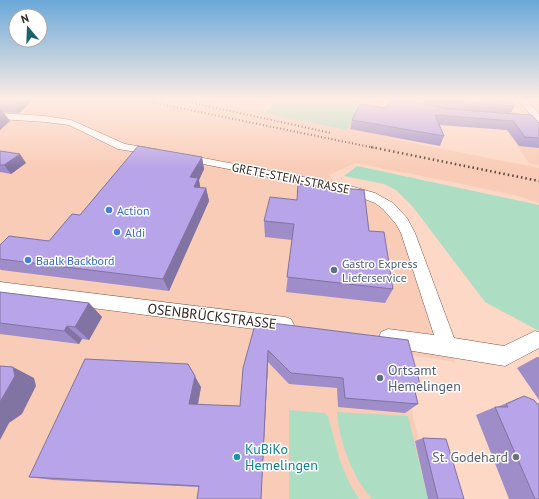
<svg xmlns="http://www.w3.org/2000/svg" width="539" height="499" font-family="'PT Sans',sans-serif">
<rect width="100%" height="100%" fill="#fdd8c6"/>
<g fill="#f9ccb7">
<path d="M0 99H203L347 130 362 104 363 103 369 104 373 99 426 111 441 146 372 135 539 168V203L514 195 442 180 355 163 329 175 337 185 397 211 436 298 455 362 399 353 432 499H0Z"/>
<path d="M510 135 539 138V165L529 163Z"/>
</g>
<g fill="#addec3">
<path d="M280 99H330L362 104 347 130 264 113Z"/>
<path d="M357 166 539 205V331L485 302 413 207 396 190 384 184 344 176Z"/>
<path d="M289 410 325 413 328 416 340 461 350 484 359 499H289Z"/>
<path d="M337 412 408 416 428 499H372C352 476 339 442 337 412Z"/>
</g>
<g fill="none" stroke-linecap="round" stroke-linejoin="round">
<defs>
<g id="minor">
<path d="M417 99H425L420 107 432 109 433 111 432 113 429 114 412 110 411 108Z"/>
<path d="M517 99H526L539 114V122L536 121Z"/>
<path d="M0 113 45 116 71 120 125 144 155 149 160 152 155 155 118 149 69 125 45 122 0 119Z"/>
<path d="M182 154 350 186 375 193 393 203 407 218 415 233 454 338 504 346 535 331 539 332V348L505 366 388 347 381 344 379 338 381 332 388 329 434 335 401 233 396 224 383 209 375 203 349 193 178 159 177 157 178 155Z"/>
<path d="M0 282 285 317 291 319 294 325 291 331 285 333 0 296Z"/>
</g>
</defs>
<use href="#minor" stroke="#765747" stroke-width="1"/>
<use href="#minor" fill="#fff" fill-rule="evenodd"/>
<g stroke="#56443b" stroke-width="2" stroke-dasharray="1 2.5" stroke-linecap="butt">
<path d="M136 99 375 148"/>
<path d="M175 99 331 133"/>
</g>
<path stroke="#56443b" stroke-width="2.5" stroke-dasharray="1.5 3" stroke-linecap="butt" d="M371 147 539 181"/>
</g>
<g fill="#9e8dc8">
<path d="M0 99H34L19 113 3 112 10 121 0 130Z"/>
<path d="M345 99H361L359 102Z"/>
<path d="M415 99 414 101 415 102 423 104 425 99H509L515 106 510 114 539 123V148L519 146 507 130 439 125 444 136 440 146 350 129 352 120Z"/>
<path d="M0 151 26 163 11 174 0 172Z"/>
<path d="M202 157 204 169 199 180 200 188H206L209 201 169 291 1 270 0 269V245L49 241 80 215Z"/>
<path d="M264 221 369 231 393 289 385 303 286 292 292 240 265 237Z"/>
<path d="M0 292 89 303 102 317 89 340 82 339 79 344 0 334Z"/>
<path d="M256 321 420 384 414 388 418 404 405 413 338 407 337 388 289 384 268 362 261 499H197L199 487 53 480 29 477 201 387 198 405 240 406Z"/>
<path d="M537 357H539V400L517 368Z"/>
<path d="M524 396 539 499H509L476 415 495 407H497Z"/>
<path d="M423 438 464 499H428L415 441Z"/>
</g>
<g fill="#8173a2">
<path d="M14 99H34L19 113 12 101Z"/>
<path d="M1 109 10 121 0 130V110Z"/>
<path d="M20 154 26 163 11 174 4 165Z"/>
<path d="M202 157 204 169 199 180 201 191 197 200 190 177Z"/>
<path d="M206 188 209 201 169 291 163 279Z"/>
<path d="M89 303 102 317 89 340 75 327Z"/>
<path d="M67 326 82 339 79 344 64 331Z"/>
<path d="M268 350V362L261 499Z"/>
<path d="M188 364 201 387 196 413 189 404Z"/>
<path d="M13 367 34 378 36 386 22 414 9 423 0 440V402Z"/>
</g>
<g fill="#b8a4e8" stroke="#8173a2">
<path d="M0 99H14L12 101H0Z"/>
<path d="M393 99H413L415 102 447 109 532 115 539 123V138L525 137 513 121 435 115 444 136 352 120 360 104 385 108Z"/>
<path d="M439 99H509L515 106 447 101Z"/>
<path d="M138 146 202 157 190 177 198 178 194 187 206 188 163 279 0 259V245L9 236 49 241 72 214 80 215Z"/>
<path d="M0 151 20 154 4 165H0Z"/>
<path d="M298 184 364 190 369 231 384 232 393 289 287 277 294 224 264 221 270 197 297 200Z"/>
<path d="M0 292 89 303 75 327 67 326 64 331 0 323Z"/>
<path d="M256 321 408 340 420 384 413 383 418 404 345 398 343 378 291 373 268 350 261 499H197L199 486 29 477 85 359 188 364 195 376 189 404 240 406 243 368Z"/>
<path d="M0 366 13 367 15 376 0 402Z"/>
<path d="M524 396 534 400 537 404H539V499H535L495 407H508L506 404Z"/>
<path d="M423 438 446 439 464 499H438Z"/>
</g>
<linearGradient id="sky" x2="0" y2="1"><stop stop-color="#6aa8d9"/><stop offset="0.59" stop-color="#feede5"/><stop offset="1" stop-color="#feede5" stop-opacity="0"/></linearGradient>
<rect width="539" height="169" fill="url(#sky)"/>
<g fill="#3f7fe0" stroke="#fff" stroke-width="1.5">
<circle cx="109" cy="210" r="4"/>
<circle cx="117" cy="232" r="4"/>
<circle cx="28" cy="260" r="4"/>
</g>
<g fill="#5c6f8a" stroke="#fff" stroke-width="1.5">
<circle cx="334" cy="270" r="4"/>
<circle cx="380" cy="378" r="4"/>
</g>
<circle fill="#0f9aa8" stroke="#fff" stroke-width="1.5" cx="237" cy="457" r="4"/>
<circle fill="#6b7280" stroke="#fff" stroke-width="1.5" cx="516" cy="457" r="4"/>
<g text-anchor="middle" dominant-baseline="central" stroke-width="3" stroke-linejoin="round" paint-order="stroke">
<g font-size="12" fill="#33251e" stroke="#fff">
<text transform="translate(291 178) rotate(11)">GRETE-STEIN-STRASSE</text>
</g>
<g font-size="12" fill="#366cbe" stroke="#fff" text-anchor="start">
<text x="117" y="210">Action</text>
<text x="125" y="232">Aldi</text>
<text x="36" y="260">Baalk Backbord</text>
</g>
<g font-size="12" fill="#4e5e75" stroke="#fff" text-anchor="start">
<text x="342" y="263">Gastro Express<tspan x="342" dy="14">Lieferservice</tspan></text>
</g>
<g font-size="14" fill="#33251e" stroke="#fff">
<text transform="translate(212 316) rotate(7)">OSENBRÜCKSTRASSE</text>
</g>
<g font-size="14" fill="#4e5e75" stroke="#fff" text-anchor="start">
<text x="388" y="370">Ortsamt<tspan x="388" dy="16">Hemelingen</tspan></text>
</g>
<g font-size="14" fill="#0d838f" stroke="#fff" text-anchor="start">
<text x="245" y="449">KuBiKo<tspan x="245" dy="16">Hemelingen</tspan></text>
</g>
<g font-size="14" fill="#5b616d" stroke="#fff" text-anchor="end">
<text x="508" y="457">St. Godehard</text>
</g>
</g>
<g transform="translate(28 28) rotate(341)"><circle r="19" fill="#ffffff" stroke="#ada8a5"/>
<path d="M0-3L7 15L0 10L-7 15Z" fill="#17646e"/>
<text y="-6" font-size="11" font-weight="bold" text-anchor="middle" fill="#33251e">N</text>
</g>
</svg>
